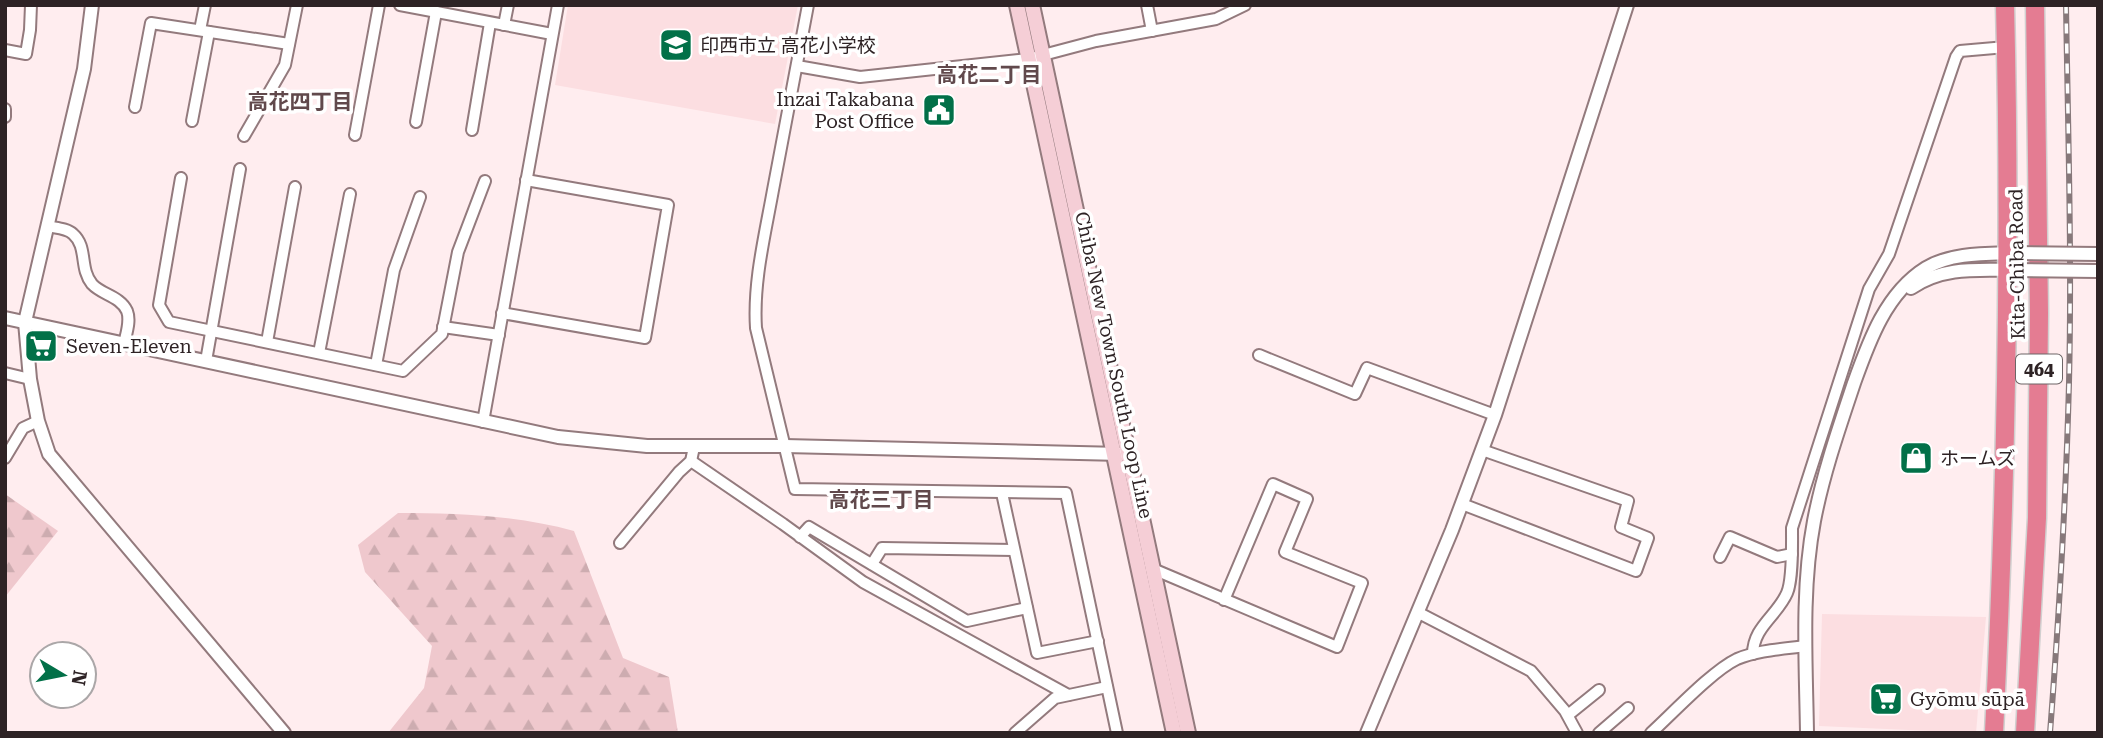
<svg xmlns="http://www.w3.org/2000/svg" width="2103" height="738" font-family="'Roboto Serif','Noto Sans JP',serif">
<defs>
<pattern id="forest-firs" width="22" height="20" patternUnits="userSpaceOnUse" patternTransform="scale(1.75)"><rect width="22" height="20" fill="#efc8cd"/><path d="M5 1l3.5 6h-7zM16 11l3.5 6h-7z" fill="#cdacb0"/></pattern>
</defs>
<rect width="100%" height="100%" fill="#ffedef"/>
<g fill="#fcdee1">
<path d="M568 5H798L775 124 555 85Z"/>
<path d="M1822 614 1986 617 1976 733 1819 726Z"/>
</g>
<g fill="url(#forest-firs)">
<path d="M5 494 58 531 5 597Z"/>
<path d="M398 513C456 513 517 515 574 531L623 658 669 677 678 733H388L424 688 432 646 365 572 358 545Z"/>
</g>
<g fill="none" stroke-linecap="round" stroke-linejoin="round">
<defs>
<g id="minor">
<path d="M400 5 552 34"/>
<path d="M808 5C796 67 785 128 773 190 765 235 753 282 756 328L795 489 1066 493 1117 733"/>
<path d="M1147 5 1152 31"/>
<path d="M504 25 508 5"/>
<path d="M200 30 205 5"/>
<path d="M5 50 26 54 30 30 31 5"/>
<path d="M797 66 860 77 1028 59 1096 41 1216 19 1245 5"/>
<path d="M135 107 151 23 289 44"/>
<path d="M5 109V117"/>
<path d="M192 121 209 32"/>
<path d="M416 122 436 12"/>
<path d="M472 130 490 23"/>
<path d="M355 135 379 5"/>
<path d="M244 136 285 65 297 5"/>
<path d="M181 178 159 305 169 322 403 371 442 334 458 252 485 181"/>
<path d="M47 226C55 228 67 228 73 234 88 247 79 268 92 284 102 295 120 296 127 311 131 321 126 334 124 344"/>
<path d="M502 313 645 338 668 205 526 180"/>
<path d="M443 327 499 335"/>
<path d="M267 342 295 187"/>
<path d="M319 353 350 194"/>
<path d="M1259 355 1355 394 1367 368 1495 415"/>
<path d="M206 361 240 169"/>
<path d="M376 365 394 270 420 197"/>
<path d="M5 373 30 379"/>
<path d="M483 422 558 5"/>
<path d="M5 458 23 428 38 421"/>
<path d="M691 461 783 524 863 582 1068 695"/>
<path d="M1002 493 1037 653 1098 641"/>
<path d="M1462 504 1636 571 1648 538 1621 527 1628 501 1482 450"/>
<path d="M800 537 809 527 967 621 1027 608"/>
<path d="M620 543 679 472 691 461 694 447"/>
<path d="M1720 557 1730 537 1777 557 1792 554"/>
<path d="M872 564 882 548 1014 550"/>
<path d="M1153 569 1337 647 1362 583 1285 552 1307 499 1273 484 1224 600"/>
<path d="M1419 613 1531 671 1565 711 1577 733"/>
<path d="M1753 654C1753 627 1777 616 1787 593 1793 579 1792 544 1792 528L1869 289 1889 254 1956 57 1960 51 2006 47"/>
<path d="M1568 715 1599 690"/>
<path d="M1015 733 1055 698 1107 687"/>
<path d="M1599 733 1628 708"/>
<path d="M1651 733C1673 713 1712 671 1737 659 1758 650 1784 649 1806 646"/>
</g>
<g id="tertiary">
<path d="M92 5 84 69 25 322 30 379 38 421 49 454 284 733"/>
<path d="M1911 288C1943 266 1978 270 2015 270"/>
<path d="M5 318 558 437 647 446H785L1121 454"/>
<path d="M1367 733 1452 530 1495 415 1627 5"/>
<path d="M1807 733C1806 663 1801 590 1814 521 1823 474 1839 428 1854 383 1869 341 1886 293 1926 268 1951 253 1985 254 2014 253"/>
</g>
<g id="secondary">
<path d="M1017 5 1174 733"/>
<path d="M1032 5 1188 733"/>
</g>
<g id="trunk">
<path d="M1994 733C2006 491 2011 248 2005 5"/>
<path d="M2025 733 2037 518 2039 313 2035 5"/>
</g>
</defs>
<use href="#minor" stroke="#937a7d" stroke-width="14"/>
<use href="#tertiary" stroke="#937a7d" stroke-width="16"/>
<use href="#secondary" stroke="#937a7d" stroke-width="18"/>
<use href="#trunk" stroke="#d1cfcf" stroke-width="21"/>
<use href="#minor" stroke="#fff" stroke-width="10"/>
<use href="#tertiary" stroke="#fff" stroke-width="12"/>
<use href="#secondary" stroke="#f5ced6" stroke-width="14"/>
<use href="#trunk" stroke="#e47c92" stroke-width="18"/>
<defs>
<path id="rail" d="M2050 733C2059 616 2066 499 2069 383 2072 257 2068 131 2066 5"/>
</defs>
<use href="#rail" stroke="#87797b" stroke-width="6"/>
<use href="#rail" stroke="#fff" stroke-width="3.5" stroke-dasharray="10" stroke-linecap="butt"/>
<defs>
<g id="tertiary-bridge">
<path d="M2016 253 2098 254"/>
<path d="M2015 270 2098 271"/>
</g>
</defs>
<use href="#tertiary-bridge" stroke="#937a7d" stroke-width="16" stroke-linecap="butt"/>
<use href="#tertiary-bridge" stroke="#fff" stroke-width="12"/>
</g>
<defs>
<symbol id="school-square" viewBox="-11 -11 22 22"><rect x="-9" y="-9" width="18" height="18" rx="4" fill="#027048" stroke="#fff"/><path d="M0-5L7-2L0 1L-7-2ZM-4 1L0 2.5L4 1V4Q0 6-4 4Z" fill="#fff"/></symbol>
<symbol id="civic-square" viewBox="-11 -11 22 22"><rect x="-9" y="-9" width="18" height="18" rx="4" fill="#027048" stroke="#fff"/><path d="M-.6-6.5H3V-4.5H.6V-3L4-1V1h2V6H-6V1h2V-1L-.6-3ZM-1.2 2.5V6h2.4V2.5Z" fill="#fff"/></symbol>
<symbol id="supermarket-square" viewBox="-11 -11 22 22"><rect x="-9" y="-9" width="18" height="18" rx="4" fill="#027048" stroke="#fff"/><path d="M-6-5.5h2.5l.6 2H6L4.5 2H-2.5L-4.4-4H-6ZM-1.5 3.2a1.3 1.3 0 1 0 .1 0ZM3 3.2a1.3 1.3 0 1 0 .1 0Z" fill="#fff"/></symbol>
<symbol id="shop-square" viewBox="-11 -11 22 22"><rect x="-9" y="-9" width="18" height="18" rx="4" fill="#027048" stroke="#fff"/><path d="M-5-2.5h2.3a2.7 3.5 0 0 1 5.4 0H5L5.5 6h-11ZM-1.5-2.5h3a1.5 2.3 0 0 0-3 0Z" fill="#fff"/></symbol>
</defs>
<g fill-rule="evenodd">
<use href="#school-square" x="657" y="26" width="38" height="38"/>
<use href="#civic-square" x="920" y="91" width="38" height="38"/>
<use href="#supermarket-square" x="22" y="327" width="38" height="38"/>
<use href="#shop-square" x="1897" y="439" width="38" height="38"/>
<use href="#supermarket-square" x="1867" y="680" width="38" height="38"/>
</g>
<g text-anchor="middle" dominant-baseline="central" stroke-width="7" stroke-linejoin="round" paint-order="stroke">
<rect fill="#fff" stroke="#6d6566" stroke-width="2" x="2016" y="354.5" width="46" height="29" rx="5"/>
<g font-size="18" font-weight="bold" fill="#2e2325">
<text x="2039" y="369">464</text>
</g>
<g font-size="19" fill="#2e2325" stroke="#fff" text-anchor="start">
<text x="700" y="45">印西市立 高花小学校</text>
<text x="914" y="99" text-anchor="end">Inzai Takabana<tspan x="914" dy="22">Post Office</tspan></text>
<text x="66" y="346">Seven-Eleven</text>
<text x="1940" y="458">ホームズ</text>
<text x="1910" y="699">Gyōmu sūpā</text>
</g>
<g font-size="19" fill="#2e2325" stroke="#fff">
<text transform="translate(2017 264) rotate(-91)">Kita-Chiba Road</text>
<text transform="translate(1114 365) rotate(78)">Chiba New Town South Loop Line</text>
</g>
<g font-size="21" font-weight="bold" fill="#61494c" stroke="#fff">
<text x="989" y="75">高花二丁目</text>
<text x="300" y="102">高花四丁目</text>
<text x="881" y="500">高花三丁目</text>
</g>
</g>
<rect width="2103" height="738" fill="none" stroke="#2e2325" stroke-width="14"/>
<g transform="translate(63 675) rotate(100)"><circle r="33" fill="#ffffff" stroke="#aba7a8" stroke-width="2"/>
<path d="M0-5L12 26L0 18L-12 26Z" fill="#027048"/>
<text y="-10" font-size="19" font-weight="bold" text-anchor="middle" fill="#2e2325">N</text>
</g>
</svg>
